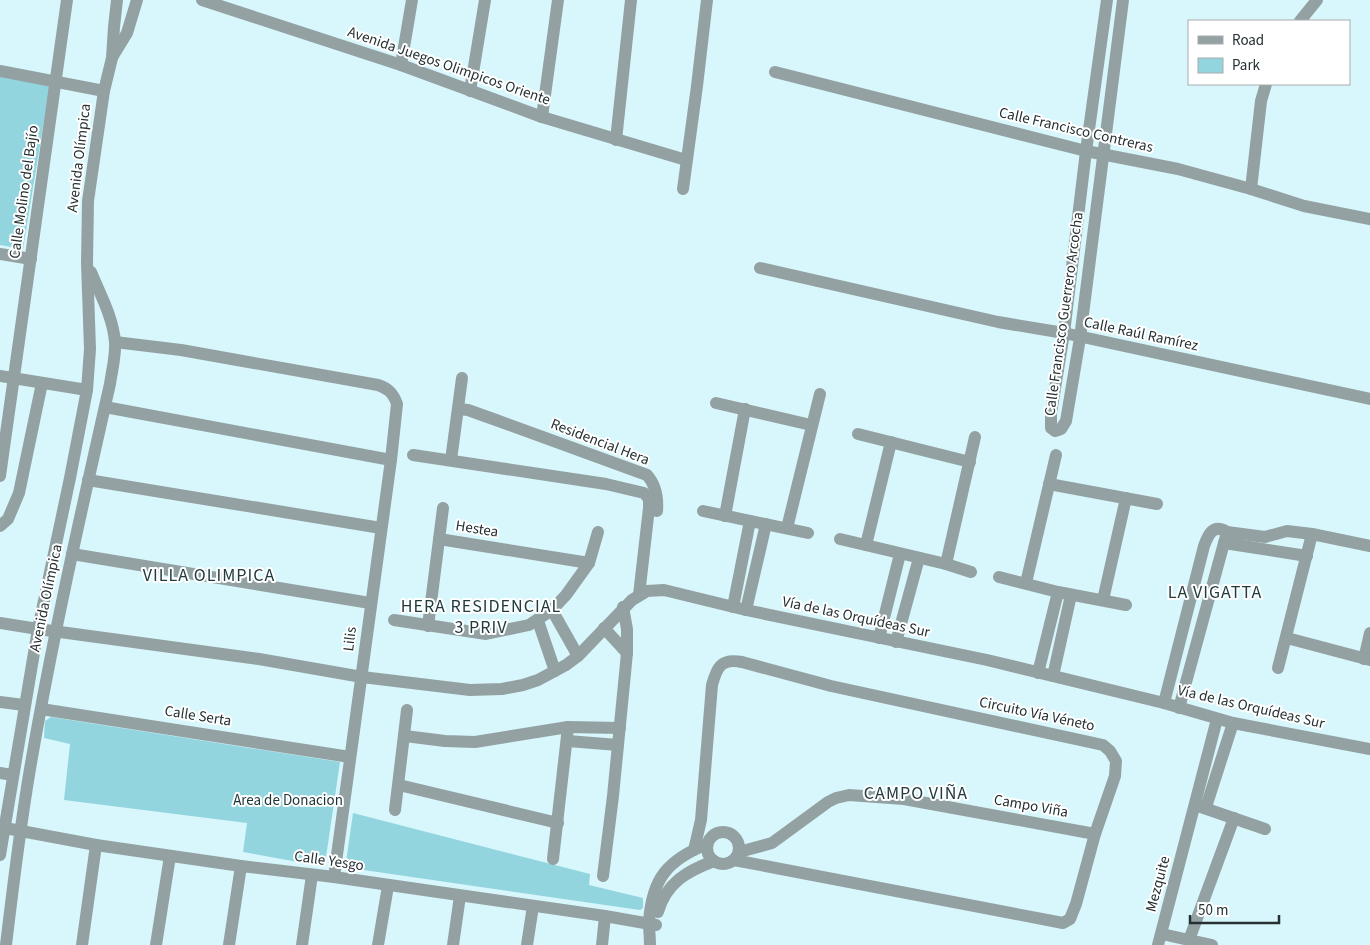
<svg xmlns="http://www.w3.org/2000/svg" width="1370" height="945" font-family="'Source Sans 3',sans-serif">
<rect width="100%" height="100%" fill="#d8f7fc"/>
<g fill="#92d5df">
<path d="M0 76 50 84 23 249 0 245Z"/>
<path d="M51 717 340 762 325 864 320 866 243 852 247 823 64 800 70 744 44 738 45 721Z"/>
<path d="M353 813 590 874 589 885 643 898V908L640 910 350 868 346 862Z"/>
</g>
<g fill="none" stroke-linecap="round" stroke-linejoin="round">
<g stroke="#94a1a3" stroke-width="12">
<path d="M202 0 401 65 542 117 686 160"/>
<path d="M1107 0 1086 151 1064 333 1051 413V428L1055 431 1061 429 1066 421 1080 338 1123 0"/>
<path d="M1300 21 1317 0"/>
<path d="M401 65 412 0"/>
<path d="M0 71 104 91"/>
<path d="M775 72 1086 151 1178 169 1251 189 1304 206 1370 219"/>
<path d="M470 91 485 0"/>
<path d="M542 117 558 0"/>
<path d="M616 140 631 0"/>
<path d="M683 189 697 86 707 0"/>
<path d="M1251 189 1261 101 1266 84"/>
<path d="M0 254 31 259"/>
<path d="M760 268 998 322 1064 333 1370 399"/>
<path d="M115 342 181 350 378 385C389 389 393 393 397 404L391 460 334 877"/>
<path d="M0 376 87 390"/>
<path d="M716 403 811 425"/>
<path d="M105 407 391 460"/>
<path d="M458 409 468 410 496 420 647 475C656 485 658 498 657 511"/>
<path d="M858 434 970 462"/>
<path d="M413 455 606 484 644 493 649 499V508L639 595"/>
<path d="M451 460 462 378"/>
<path d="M0 476 67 0"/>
<path d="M88 480 381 528"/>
<path d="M1049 484 1157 504"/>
<path d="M703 511 808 533"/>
<path d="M725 516 745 409"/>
<path d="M0 526 8 519 19 493 42 383"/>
<path d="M787 528 820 394"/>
<path d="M1227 532 1265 537 1287 531 1312 534 1370 546"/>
<path d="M439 539 589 563"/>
<path d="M840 539 946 564 971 572"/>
<path d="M1224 543 1307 556"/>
<path d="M866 545 891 442"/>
<path d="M72 554 370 603"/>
<path d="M946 564 975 437"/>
<path d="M999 577 1058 592 1126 605"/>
<path d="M1026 583 1056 455"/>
<path d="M1103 600 1126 498"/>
<path d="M733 607 750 521"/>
<path d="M552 610 578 656"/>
<path d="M746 610 766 524"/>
<path d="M394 620 486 634 529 625 552 610 566 595 589 563 598 532"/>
<path d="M538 621 555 671"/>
<path d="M0 623 38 629 259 659 362 677 470 690 502 689 523 685 538 680 566 665 578 656 632 600 647 591 664 590 746 610 987 660 1164 703 1233 723 1370 749"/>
<path d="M428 626 443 508"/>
<path d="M604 628 627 653"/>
<path d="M879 638 900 554"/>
<path d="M1287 638 1370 660"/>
<path d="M896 642 919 558"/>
<path d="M1364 659 1370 633"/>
<path d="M1278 668 1312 534"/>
<path d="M1038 673 1058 592"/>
<path d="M1053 676 1071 595"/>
<path d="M0 702 24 705"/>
<path d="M1164 703 1204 546C1208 535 1213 523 1227 532L1179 708"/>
<path d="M41 709 350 757"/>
<path d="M405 736 445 741 475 742 568 727 620 728"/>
<path d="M568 741 618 745"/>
<path d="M0 773 12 775"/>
<path d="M399 785 558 823"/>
<path d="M1198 806 1265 829"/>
<path d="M1206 807 1233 723"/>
<path d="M395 810 407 710"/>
<path d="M5 828 96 845 241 866 334 877 605 916 656 925"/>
<circle cx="723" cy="848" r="16"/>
<path d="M694 850 701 820 712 685C717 667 721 658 742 662L831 686 1103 745 1110 751 1116 761 1115 776 1095 834 1076 904 1070 919 1063 923 734 860"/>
<path d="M739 852 772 843 828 802 836 798 849 795 904 799 1095 834"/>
<path d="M553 859 568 727"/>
<path d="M603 876 613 796 627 653V629L623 607"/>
<path d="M658 912C666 883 687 871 714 861"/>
<path d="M1162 934 1212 945"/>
<path d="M1189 940 1234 818"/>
<path d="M82 945 96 845"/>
<path d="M156 945 170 856"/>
<path d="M229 945 241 866"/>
<path d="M302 945 312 875"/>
<path d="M378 945 388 886"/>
<path d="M453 945 460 896"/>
<path d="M527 945 533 906"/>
<path d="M602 945 605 916"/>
<path d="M650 945C650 937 649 930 649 922 652 878 668 860 707 844"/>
<path d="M1158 945 1217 719"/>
</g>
<g stroke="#94a1a3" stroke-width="12">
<path d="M113 56 127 33 137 0"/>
<path d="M0 855 38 629 70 478 87 390 90 349 87 263 88 201 104 91 112 58 114 27 117 0"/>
<path d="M6 945C13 886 20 827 30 769 52 640 81 512 110 384 112 370 116 355 115 342 113 317 100 294 91 272"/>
</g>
</g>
<g text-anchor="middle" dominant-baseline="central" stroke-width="4" stroke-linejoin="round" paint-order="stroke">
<g font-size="15" fill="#243032" stroke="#fff">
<text transform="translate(449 66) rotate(19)">Avenida Juegos Olimpicos Oriente</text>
<text transform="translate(1076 130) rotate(13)">Calle Francisco Contreras</text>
<text transform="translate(79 158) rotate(-83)">Avenida Olímpica</text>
<text transform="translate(24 192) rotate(-82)">Calle Molino del Bajío</text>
<text transform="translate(1064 314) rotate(-82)">Calle Francisco Guerrero Arcocha</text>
<text transform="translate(1141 334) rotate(12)">Calle Raúl Ramírez</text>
<text transform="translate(600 442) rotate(21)">Residencial Hera</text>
<text transform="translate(477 529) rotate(9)">Hestea</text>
<text transform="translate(46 598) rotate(-78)">Avenida Olímpica</text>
<text transform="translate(856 617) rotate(12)">Vía de las Orquídeas Sur</text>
<text transform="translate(350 639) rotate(-83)">Lilis</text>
<text transform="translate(1251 707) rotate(13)">Vía de las Orquídeas Sur</text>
<text transform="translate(1037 714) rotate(12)">Circuito Vía Véneto</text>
<text transform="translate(198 716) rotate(9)">Calle Serta</text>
<text transform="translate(1031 806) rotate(10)">Campo Viña</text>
<text transform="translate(329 861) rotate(8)">Calle Yesgo</text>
<text transform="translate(1158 884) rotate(-75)">Mezquite</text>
</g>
<g font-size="15" fill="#1d3336" stroke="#fff">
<text x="288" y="800">Area de Donacion</text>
</g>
<g font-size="18" letter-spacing="1" fill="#223b3f" stroke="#fff">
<text x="209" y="575">VILLA OLIMPICA</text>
<text x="1215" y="592">LA VIGATTA</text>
<text x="481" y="606">HERA RESIDENCIAL<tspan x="481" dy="21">3 PRIV</tspan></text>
<text x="916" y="793">CAMPO VIÑA</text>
</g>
</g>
<rect x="1188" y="20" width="162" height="65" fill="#ffffff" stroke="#a7acad"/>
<rect x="1198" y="36" width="25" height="8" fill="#94a1a3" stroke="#a7acad"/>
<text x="1232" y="45" font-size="15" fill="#243032">Road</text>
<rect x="1198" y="58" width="25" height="15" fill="#92d5df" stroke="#a7acad"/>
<text x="1232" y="70" font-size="15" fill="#243032">Park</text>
<path d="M1190 915v8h89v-8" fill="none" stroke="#243032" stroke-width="2.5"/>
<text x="1198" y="915" font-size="15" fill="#243032" stroke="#ffffff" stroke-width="4" paint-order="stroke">50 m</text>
</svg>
